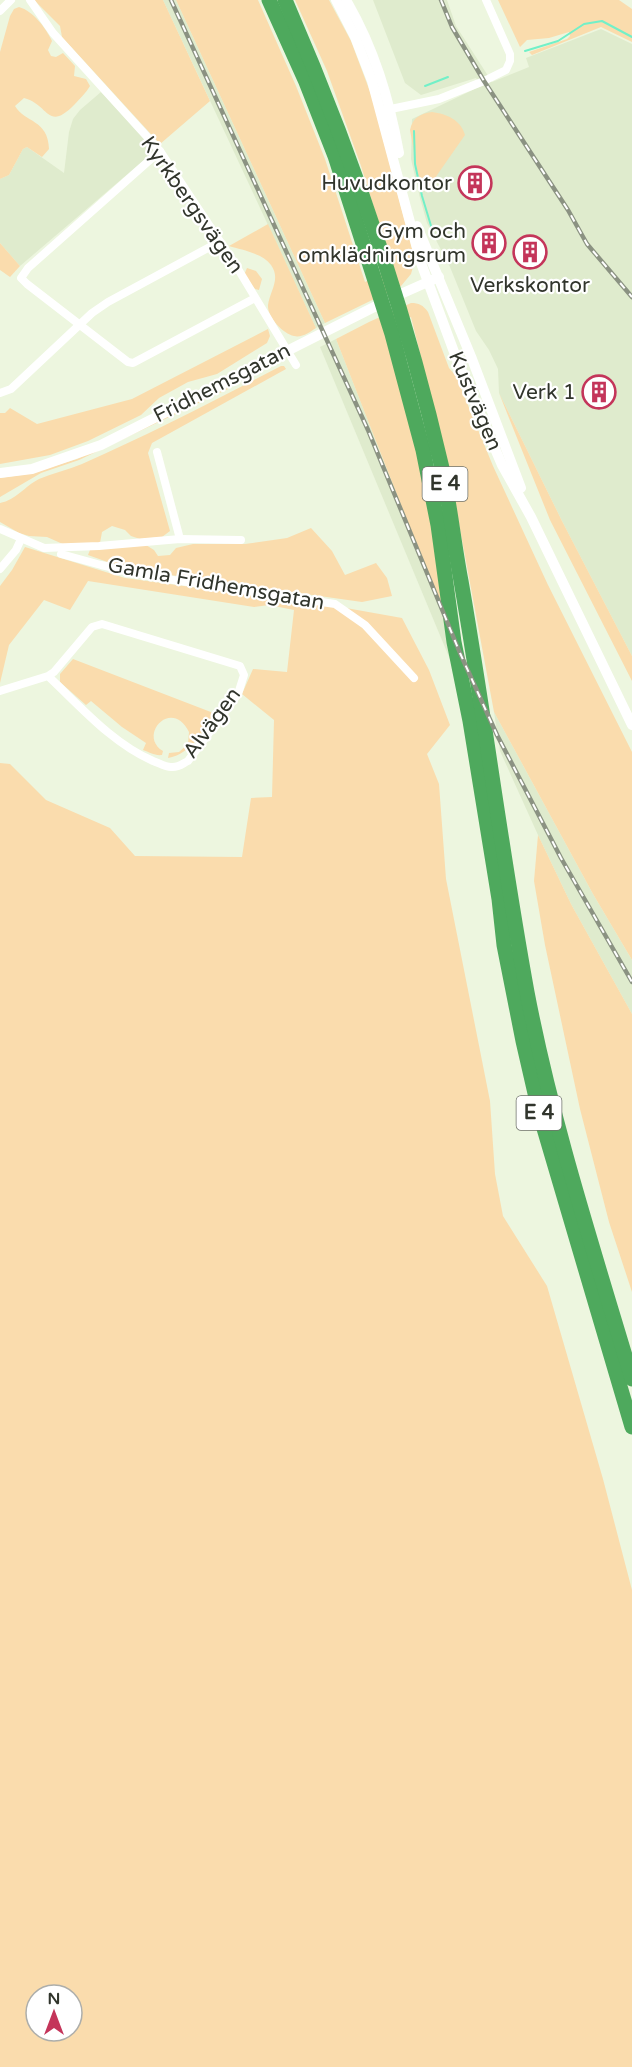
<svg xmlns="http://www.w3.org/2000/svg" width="632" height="2067" font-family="'Varela Round',sans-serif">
<rect width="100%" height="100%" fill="#edf6df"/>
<g fill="#dfebcd">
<path d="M163 0H176L325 323 316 328Z"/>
<path d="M373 0H447L456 26 492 82 529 67 526 58 601 29 632 44V656L562 521 499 393 498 369 489 350 476 331 450 267 427 223 420 198 411 159 412 119 481 86 476 78 421 95 405 83Z"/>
<path d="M101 92 153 148 151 154 20 266 0 243V179L9 175 23 149 27 147 64 173 69 132 73 119 80 110Z"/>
<path d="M336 339 448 625 454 669 320 347Z"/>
<path d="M494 712 593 894 632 960V1014L571 904 538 835 500 751Z"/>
</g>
<g fill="#fadcad" fill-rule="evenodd">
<path d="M34 0H163L210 101 160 144 62 37 60 26Z"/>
<path d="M176 0H258L296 86 325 159 365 282 393 268 361 166 327 71 295 0H329L351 41 372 97 415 260 411 274 401 286 325 323Z"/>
<path d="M498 0H619L632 9V42L601 27 532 55 529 52 567 39 570 36 569 32 549 38 527 40 520 47Z"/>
<path d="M19 7C33 11 46 28 52 41L48 50 51 56 56 57 63 53 75 66 74 76 86 79 90 86C86 93 80 98 75 104 47 133 49 104 24 98L15 106C25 123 48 119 49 149L42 157 27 147 23 149 9 175 0 179V52L10 16 14 9Z"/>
<path d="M432 112C447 114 461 120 465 135L435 178 430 190 421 191 410 130C413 117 420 114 432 112Z"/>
<path d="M268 224 316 328C310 332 302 338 294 336 283 334 267 317 268 305 270 291 281 279 271 265 262 253 242 250 229 246Z"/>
<path d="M0 243 20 266 10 277 0 270Z"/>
<path d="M247 268 256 271 262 279 259 290 255 289 244 275Z"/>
<path d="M411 303C419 303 423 305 428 312L449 368 456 376 493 466 548 585 632 752V960L593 894 494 712 449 470 411 317 387 327 419 454 448 625 336 339 369 322Z"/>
<path d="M268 329 270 336 267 343 217 374 188 382 159 398 141 415 88 441 50 455 0 464V413H5L10 408 37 424 132 399Z"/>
<path d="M281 366H284L286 369 152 443 148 453 170 531 162 537 140 539 131 536 125 530 112 526 102 532 100 543 65 545 47 537 29 536 19 533 0 522V503C16 500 25 486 39 479 53 473 68 470 82 464 150 434 216 400 281 366Z"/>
<path d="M232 386 228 389 79 460 41 473 0 497V478L28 474 77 459Z"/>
<path d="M499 393 562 521 632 656V681L550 520Z"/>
<path d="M311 528 332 551 345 575 376 563 387 578 392 596 362 602 127 569 88 555 90 550 146 545 154 550 158 556 170 555 176 548 193 544H245L287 538Z"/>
<path d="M25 547 125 578 346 608 402 618 429 670 450 725 427 754 439 784 446 879 490 1101 495 1174 503 1216 547 1286 603 1479 632 1590V2067H0V763L10 764 46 800 110 828 135 856 242 857 251 798 272 797 274 720 242 694 253 669 287 672 294 610 269 605 254 607 88 581 70 610 44 600 9 645 0 683V586L12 570ZM36 1995H72V2031H36Z"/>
<path d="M73 659 216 714C203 731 191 754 168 758L169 753 179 752 188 744 189 732C172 697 137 735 163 751L162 755C155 756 149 752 143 750L146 743 122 727 91 701 86 705 60 682V674Z"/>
<path d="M538 835 571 904 632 1014V1292L609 1222 580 1109 545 945 534 881Z"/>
</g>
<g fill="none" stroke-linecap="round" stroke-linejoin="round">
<g stroke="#72f0c8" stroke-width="2">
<path d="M525 51 558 41 584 24 602 21 632 37"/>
<path d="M425 86 448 77"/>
<path d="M414 131 415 164 422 196 435 239"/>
</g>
<g stroke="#fff" stroke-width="8">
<path d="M30 0 53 33 160 151 235 264 296 365"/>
<path d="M0 11 11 0"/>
<path d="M386 110 439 99 484 81 506 70 510 61V54L486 0"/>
<path d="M160 151 28 268 21 278 27 284 128 362 133 363 255 298"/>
<path d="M0 393 11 389 92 313 108 302 219 242"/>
<path d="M157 452 180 539"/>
<path d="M0 529 44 548 99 546 180 539 241 540"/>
<path d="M61 554 101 565 153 577 335 604 365 625 414 678"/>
<path d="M0 569 16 550 21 539"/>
<path d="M0 691 48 676C81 707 112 743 153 761 159 763 165 767 171 767 178 768 182 764 188 761L238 694 244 675 240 666 102 624 92 627 54 672 48 676"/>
</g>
<path stroke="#fff" stroke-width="10" d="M0 473 32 469 101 445 394 297 439 277"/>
<g stroke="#fff" stroke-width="10">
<path d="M336 0 355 37 372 81 421 263 457 360 502 465 531 517 632 725"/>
<path d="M346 0C374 48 389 98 399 153"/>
<path d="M417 226 472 359 521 488"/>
</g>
<g stroke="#4ea95d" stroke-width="15">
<path d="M269 0 306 82 335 156 392 334 423 450 438 525 454 642 470 721 499 899 504 945 523 1041 540 1115 632 1427"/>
<path d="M285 0C351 151 405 308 442 468 450 505 454 544 461 581 485 718 502 856 527 992 552 1123 594 1251 632 1379"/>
</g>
<defs>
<g id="rail">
<path d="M171 0 368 430 460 653 497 735 561 858 632 982"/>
<path d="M441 0 452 27 484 81 568 210 587 244 632 297"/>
</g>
</defs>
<use href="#rail" stroke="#8b9282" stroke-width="4.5"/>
<use href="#rail" stroke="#fff" stroke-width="2" stroke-dasharray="7" stroke-linecap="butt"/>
</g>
<defs>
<symbol id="building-ring" viewBox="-11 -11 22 22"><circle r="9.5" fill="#fff" stroke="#c4355a" stroke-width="1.5"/><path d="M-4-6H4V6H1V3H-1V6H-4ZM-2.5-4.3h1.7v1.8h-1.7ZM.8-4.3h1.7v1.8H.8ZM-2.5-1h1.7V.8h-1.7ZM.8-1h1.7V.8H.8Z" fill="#c4355a"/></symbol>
</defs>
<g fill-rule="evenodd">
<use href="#building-ring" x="456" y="164" width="38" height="38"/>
<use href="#building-ring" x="470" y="224" width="38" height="38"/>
<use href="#building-ring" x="511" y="233" width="38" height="38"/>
<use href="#building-ring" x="580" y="373" width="38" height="38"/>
</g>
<g text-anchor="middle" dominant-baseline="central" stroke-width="4.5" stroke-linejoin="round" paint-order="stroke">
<g fill="#fff" stroke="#6f726b" stroke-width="1.5">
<rect x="422.5" y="467" width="45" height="34" rx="4.5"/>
<rect x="516.5" y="1096" width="45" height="34" rx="4.5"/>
</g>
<g font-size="20" font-weight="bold" fill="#31352c">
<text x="445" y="484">E 4</text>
<text x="539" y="1113">E 4</text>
</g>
<g font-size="21" fill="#31352c" stroke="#fff" text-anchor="end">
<text x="452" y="183">Huvudkontor</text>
<text x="466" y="231">Gym och<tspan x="466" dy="24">omklädningsrum</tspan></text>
<text x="530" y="285" text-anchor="middle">Verkskontor</text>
<text x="576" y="392">Verk 1</text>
</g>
<g font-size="21" fill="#31352c" stroke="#fff">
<text transform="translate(192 205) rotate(55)">Kyrkbergsvägen</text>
<text transform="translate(222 383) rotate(-27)">Fridhemsgatan</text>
<text transform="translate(475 401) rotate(67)">Kustvägen</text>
<text transform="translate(216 584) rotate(10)">Gamla Fridhemsgatan</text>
<text transform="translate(212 723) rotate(-54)">Alvägen</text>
</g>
</g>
<g transform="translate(54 2013)"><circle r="28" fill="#ffffff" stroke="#adaeab" stroke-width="1.5"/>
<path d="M0-4.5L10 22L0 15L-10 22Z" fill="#c4355a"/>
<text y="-9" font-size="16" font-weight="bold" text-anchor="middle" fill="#31352c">N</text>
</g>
</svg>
